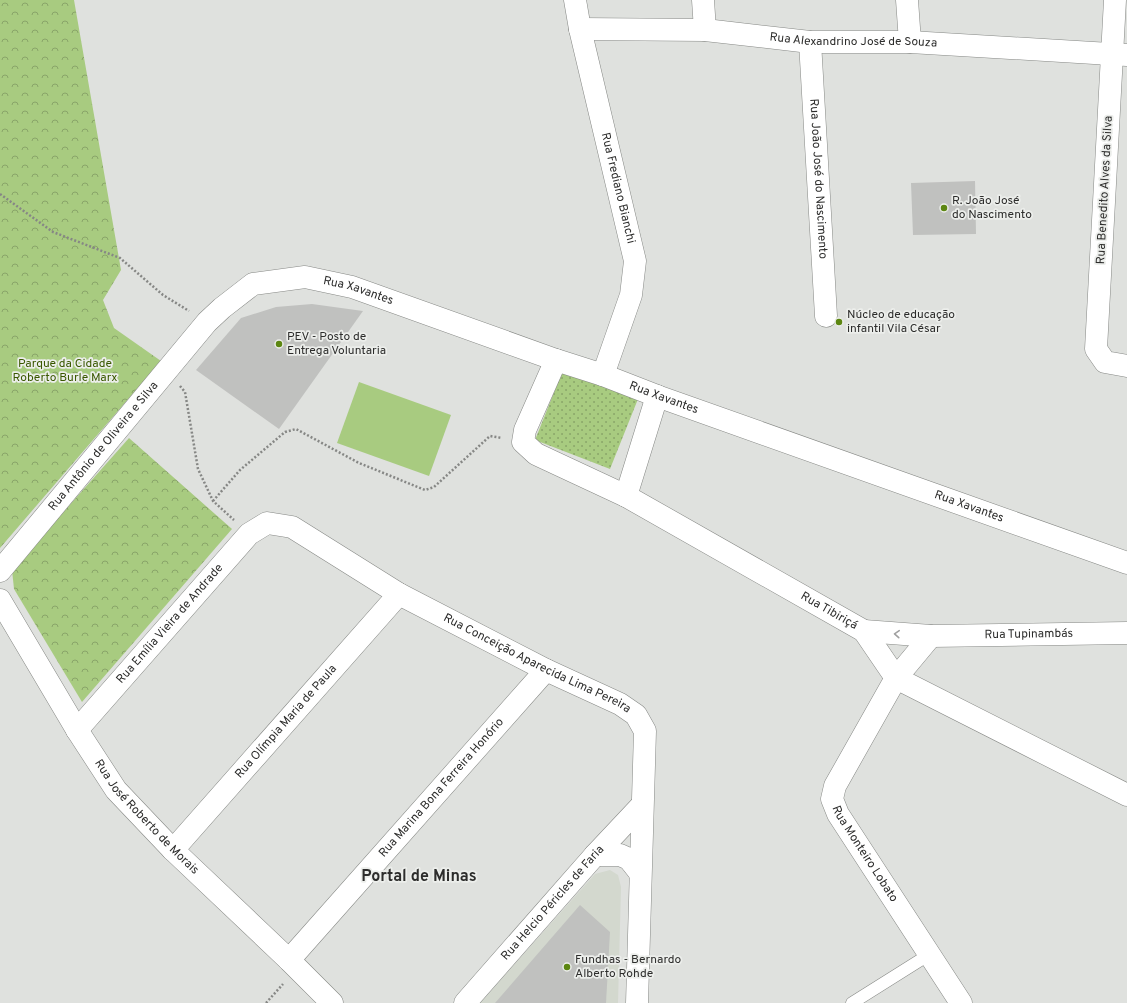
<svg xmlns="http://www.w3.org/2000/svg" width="1127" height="1003" font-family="Overpass,sans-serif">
<defs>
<pattern id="grass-dots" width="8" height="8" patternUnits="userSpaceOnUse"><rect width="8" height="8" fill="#a8cb80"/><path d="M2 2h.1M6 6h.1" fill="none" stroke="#89a569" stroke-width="1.8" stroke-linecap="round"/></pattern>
<pattern id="forest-crowns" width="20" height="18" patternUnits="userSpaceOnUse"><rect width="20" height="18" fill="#a8cb80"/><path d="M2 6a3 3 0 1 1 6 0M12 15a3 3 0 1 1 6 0" fill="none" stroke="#89a569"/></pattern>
</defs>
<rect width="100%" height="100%" fill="#dfe1de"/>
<path fill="#d3d8ce" d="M610 870 618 875 621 887 618 1003H480L595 874Z"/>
<path fill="url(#grass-dots)" d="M563 370 638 399 610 469 535 440Z"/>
<g fill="url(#forest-crowns)">
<path d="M0 0H74L121 270 103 300 114 328 161 361 0 548Z"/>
<path d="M129 438 232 529 82 702 14 589 12 570Z"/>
</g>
<path fill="#a8cb80" d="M359 382 451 415 429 476 337 443Z"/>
<g fill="#c0c1bf">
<path d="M975 181 976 234 913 235 911 183Z"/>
<path d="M312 304 363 311 279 429 196 370 241 318 276 307Z"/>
<path d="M580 905 610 932 606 1003H495Z"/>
</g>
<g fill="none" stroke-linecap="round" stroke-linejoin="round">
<defs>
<path id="service" d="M852 1003 930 954"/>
<g id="minor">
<path id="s1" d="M575 0 580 29 635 261 631 295 603 375"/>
<path d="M703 0 705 30"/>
<path d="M907 0 910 42"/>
<path d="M1115 0 1096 349 1105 362 1127 366"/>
<path id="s2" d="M580 29 705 30 810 42H910L1127 55"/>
<path id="s3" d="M810 42 826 316"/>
<path id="s4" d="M556 360 525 430 523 442 536 454 626 496 864 631 896 678 1127 795"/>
<path d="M626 496 657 396"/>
<path id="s5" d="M0 571 207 322 222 308 253 284 305 277 352 287 556 360 603 375 657 396 1127 563"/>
<path id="s6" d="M0 600 77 730 116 790 173 850 289 960 332 1003"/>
<path id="s7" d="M864 631 931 636 1127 633"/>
<path id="s8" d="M931 636 896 678 835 786 832 799 838 814 961 1003"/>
<path id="s9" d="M77 730 249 534 267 523 292 527 399 594 546 670 620 704 636 715 645 731 637 1003"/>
<path id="s10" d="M173 850 399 594"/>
<path d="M595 855H620L629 859 640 873"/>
<path id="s11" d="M289 960 546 670"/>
<path id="s12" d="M465 1003 595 855 642 805"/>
</g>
</defs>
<use href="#service" stroke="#868885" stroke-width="13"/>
<use href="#minor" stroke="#868885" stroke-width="23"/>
<g stroke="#868785" stroke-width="2.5" stroke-dasharray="2 2" stroke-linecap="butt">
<path d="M0 194 53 232 120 258 163 295 189 311"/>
<path d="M180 386 185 392 198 469 213 501 234 520"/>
<path d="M213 501 240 470 285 432 296 429 359 463 425 490 434 487 490 436 502 438"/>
<path d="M266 1003 283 984"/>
</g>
<use href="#service" stroke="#fff" stroke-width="12"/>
<use href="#minor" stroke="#fff" stroke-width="22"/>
</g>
<defs><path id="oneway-chevron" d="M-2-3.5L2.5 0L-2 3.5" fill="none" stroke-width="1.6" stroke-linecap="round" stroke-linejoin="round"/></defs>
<use stroke="#a0a0a0" href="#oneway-chevron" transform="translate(897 634) rotate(-176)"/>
<g fill="#5c8611" stroke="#eceeeb" stroke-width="1.5">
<circle cx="944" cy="208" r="4"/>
<circle cx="839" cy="322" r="4"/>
<circle cx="279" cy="344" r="4"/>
<circle cx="567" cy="967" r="4"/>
</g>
<g text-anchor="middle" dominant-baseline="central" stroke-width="3.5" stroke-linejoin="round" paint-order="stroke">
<g font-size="12" fill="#2d2d2c" stroke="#eceeeb">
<text stroke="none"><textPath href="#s2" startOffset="274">Rua Alexandrino José de Souza</textPath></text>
<text stroke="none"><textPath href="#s3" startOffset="137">Rua João José do Nascimento</textPath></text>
<text stroke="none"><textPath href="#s1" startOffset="193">Rua Frediano Bianchi</textPath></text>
<text transform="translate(1105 190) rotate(-87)">Rua Benedito Alves da Silva</text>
<text stroke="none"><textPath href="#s5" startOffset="491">Rua Xavantes</textPath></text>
<text stroke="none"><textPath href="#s5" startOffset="815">Rua Xavantes</textPath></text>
<text stroke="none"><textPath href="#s5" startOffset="162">Rua Antônio de Oliveira e Silva</textPath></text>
<text stroke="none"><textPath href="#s5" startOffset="1139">Rua Xavantes</textPath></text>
<text stroke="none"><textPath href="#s4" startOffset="439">Rua Tibiriçá</textPath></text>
<text stroke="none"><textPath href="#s9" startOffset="141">Rua Emília Vieira de Andrade</textPath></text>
<text stroke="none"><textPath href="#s7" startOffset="165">Rua Tupinambás</textPath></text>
<text stroke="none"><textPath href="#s9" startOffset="588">Rua Conceição Aparecida Lima Pereira</textPath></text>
<text stroke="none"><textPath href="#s10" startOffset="171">Rua Olímpia Maria de Paula</textPath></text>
<text stroke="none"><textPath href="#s11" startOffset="230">Rua Marina Bona Ferreira Honório</textPath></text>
<text stroke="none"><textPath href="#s6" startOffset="263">Rua José Roberto de Morais</textPath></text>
<text stroke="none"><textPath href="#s8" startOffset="256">Rua Monteiro Lobato</textPath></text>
<text stroke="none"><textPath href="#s12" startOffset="133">Rua Helcio Péricles de Faria</textPath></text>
</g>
<g font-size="12" fill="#2d2d2c" stroke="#eceeeb" text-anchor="start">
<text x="952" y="201">R. João José<tspan x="952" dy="14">do Nascimento</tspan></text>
<text x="847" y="315">Núcleo de educação<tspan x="847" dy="14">infantil Vila César</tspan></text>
<text x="287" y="337">PEV - Posto de<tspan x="287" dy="14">Entrega Voluntaria</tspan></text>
<text x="575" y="960">Fundhas - Bernardo<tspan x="575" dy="14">Alberto Rohde</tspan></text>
</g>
<g font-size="12" fill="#3a5800" stroke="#eceeeb">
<text x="65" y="364">Parque da Cidade<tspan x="65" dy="14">Roberto Burle Marx</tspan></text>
</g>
<g font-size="16" font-weight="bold" fill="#2d2d2c" stroke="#eceeeb">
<text x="419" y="877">Portal de Minas</text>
</g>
</g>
</svg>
